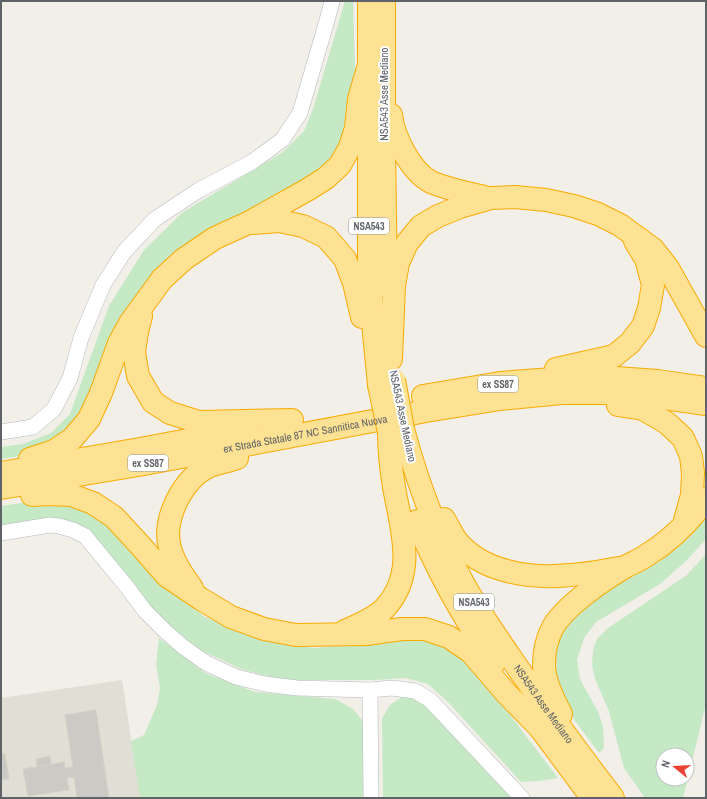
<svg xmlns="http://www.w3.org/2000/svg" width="707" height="799" font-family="'Archivo Narrow',sans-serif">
<rect width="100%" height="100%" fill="#f1efe8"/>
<path fill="#e1ded6" d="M122 680 140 798H1V698Z"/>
<g fill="#c5e8c5" fill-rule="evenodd">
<path d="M345 1H353L356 99 337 161 192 244 80 425 29 455 1 459V447L23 444 51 433 70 414 109 306 144 250 183 212 283 152 304 131 313 109Z"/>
<path d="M42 500 93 511 164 586 205 617 258 639 313 648 367 644 413 637 432 640 460 656 507 711 558 778 539 781 521 782 449 703 428 684 406 678 375 680H283L241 669 200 650 153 611 84 530 1 527V506Z"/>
<path d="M706 516V539L687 560 660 584 596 622 584 638 577 660 580 679 598 712 603 726 604 748 599 753 570 714 555 678 553 652 564 623 594 598 659 562 677 548 692 535Z"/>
<path d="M706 554V704L683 798H645L624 768 609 711 595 679 592 664 593 650 597 639 608 628 687 575ZM663 755H687V779H663Z"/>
<path d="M159 638 205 673 255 692 335 699 353 709 362 720 365 735 366 798H140L131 741 144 735 157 705 160 688 156 664Z"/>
<path d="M405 695 419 699 512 798H383L382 719 390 705Z"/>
</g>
<g fill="#cccac5" stroke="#d6d1c6">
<path d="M96 710 109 798H77L74 777 67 778 69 790 28 796 23 769 64 762 65 768 73 767 65 715Z"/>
<path d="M1 754H5L9 779 1 780Z"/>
<path d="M50 756 51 764 37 767 36 759Z"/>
</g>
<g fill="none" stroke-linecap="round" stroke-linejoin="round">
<defs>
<g id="minor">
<path d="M1 432 33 427 54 409 70 378 81 338 103 285 124 252 155 219 199 190 252 162 282 140 300 113 328 17 332 1"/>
<path d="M1 533 50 525 59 526 73 530 85 536 127 587 145 611 165 631 182 646 206 663 236 677 265 684 297 688 370 690 392 688 415 691 430 700 522 798"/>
<path d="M370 690 371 798"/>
</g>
<g id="highway">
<path d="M369 1V263L372 313 379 385"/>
<path d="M384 1V145L386 286"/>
<path d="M391 115C394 137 410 171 431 182 449 190 469 193 488 198"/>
<path d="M253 223 279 221 303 226 326 237 345 259 354 283 362 317"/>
<path d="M141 316 137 332 134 352 138 376 153 402 170 413 199 422 292 420"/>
<path d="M391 359 394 286 398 263 407 243 421 226 438 216 460 207 491 198 515 197 546 200 574 206 598 214 620 225 653 249 668 268 706 336"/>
<path d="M556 369 614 356 630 343 643 326 649 308 653 285 646 259 635 241"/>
<path d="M423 396 500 383 566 378H616L658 381 706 388"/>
<path d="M618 405 643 409 667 423 683 438 691 456 693 473 692 495 685 520"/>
<path id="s1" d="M403 429C417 481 435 531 461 579 475 606 493 632 511 658 544 706 578 752 613 798"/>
<path d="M30 459 54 451 72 439 89 419 101 393 119 343 130 323 162 279 184 259 215 238 248 223 307 190 326 178 340 165 350 147 356 128 359 99 368 68"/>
<path d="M1 473 140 449 246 429"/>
<path id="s2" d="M1 488 144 464 426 411 500 399 562 393H615L656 397 706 404"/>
<path d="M32 495 47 494 71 495 93 503 114 517 139 544 167 576 201 599 231 617 264 629 296 635 366 634 402 629H425L449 637 471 652 506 693 540 728"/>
<path d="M444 519C448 526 452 534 456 540 482 573 532 579 570 575 586 574 603 571 619 568"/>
<path d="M417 521C437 572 464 618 494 663"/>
<path d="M192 588C183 576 174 563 170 548 162 519 183 478 210 466 219 463 228 461 237 458"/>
<path d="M345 631C358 625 374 619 384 609 418 573 401 529 394 487 391 469 389 451 389 432"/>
<path d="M561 714C554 701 544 680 544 665 544 653 547 638 553 627 565 606 604 579 625 567 632 563 640 560 647 555 670 541 690 521 706 499"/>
<path d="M532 717 592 798"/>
</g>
</defs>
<use href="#minor" stroke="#b5b8bc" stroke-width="16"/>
<use href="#highway" stroke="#f9ab00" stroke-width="24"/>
<use href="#minor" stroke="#fff" stroke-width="15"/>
<use href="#highway" stroke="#fde293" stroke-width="22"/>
<defs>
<g id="highway-bridge">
<path d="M394 380 403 429"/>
<path d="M379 385 389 432"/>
</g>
</defs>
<use href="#highway-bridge" stroke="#f9ab00" stroke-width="24" stroke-linecap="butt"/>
<use href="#highway-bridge" stroke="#fde293" stroke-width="22"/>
</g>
<g text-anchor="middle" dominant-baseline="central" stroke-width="4" stroke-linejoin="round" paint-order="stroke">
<g fill="#fff" stroke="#8f9295" stroke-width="1">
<rect x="349" y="218" width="40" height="16" rx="3"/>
<rect x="478" y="376" width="40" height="16" rx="3"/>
<rect x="128" y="455" width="40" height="16" rx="3"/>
<rect x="454" y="594" width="40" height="16" rx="3"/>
</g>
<g font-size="10" font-weight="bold" fill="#5f6368">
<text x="369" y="226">NSA543</text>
<text x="498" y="384">ex SS87</text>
<text x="148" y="463">ex SS87</text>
<text x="474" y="602">NSA543</text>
</g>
<g font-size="11" fill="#5f6368" stroke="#fff">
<text transform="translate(384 94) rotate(-90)">NSA543 Asse Mediano</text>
<text transform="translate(403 416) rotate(78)">NSA543 Asse Mediano</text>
<text stroke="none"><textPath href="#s2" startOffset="309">ex Strada Statale 87 NC Sannitica Nuova</textPath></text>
<text stroke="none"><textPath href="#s1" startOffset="311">NSA543 Asse Mediano</textPath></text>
</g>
</g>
<rect width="707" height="799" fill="none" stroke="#5f6368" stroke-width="4"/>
<g transform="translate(675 767) rotate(288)"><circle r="19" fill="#ffffff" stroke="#bfc1c3"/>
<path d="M0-3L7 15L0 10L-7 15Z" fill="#ea4335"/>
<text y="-6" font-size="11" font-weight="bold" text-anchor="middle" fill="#5f6368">N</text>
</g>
</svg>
